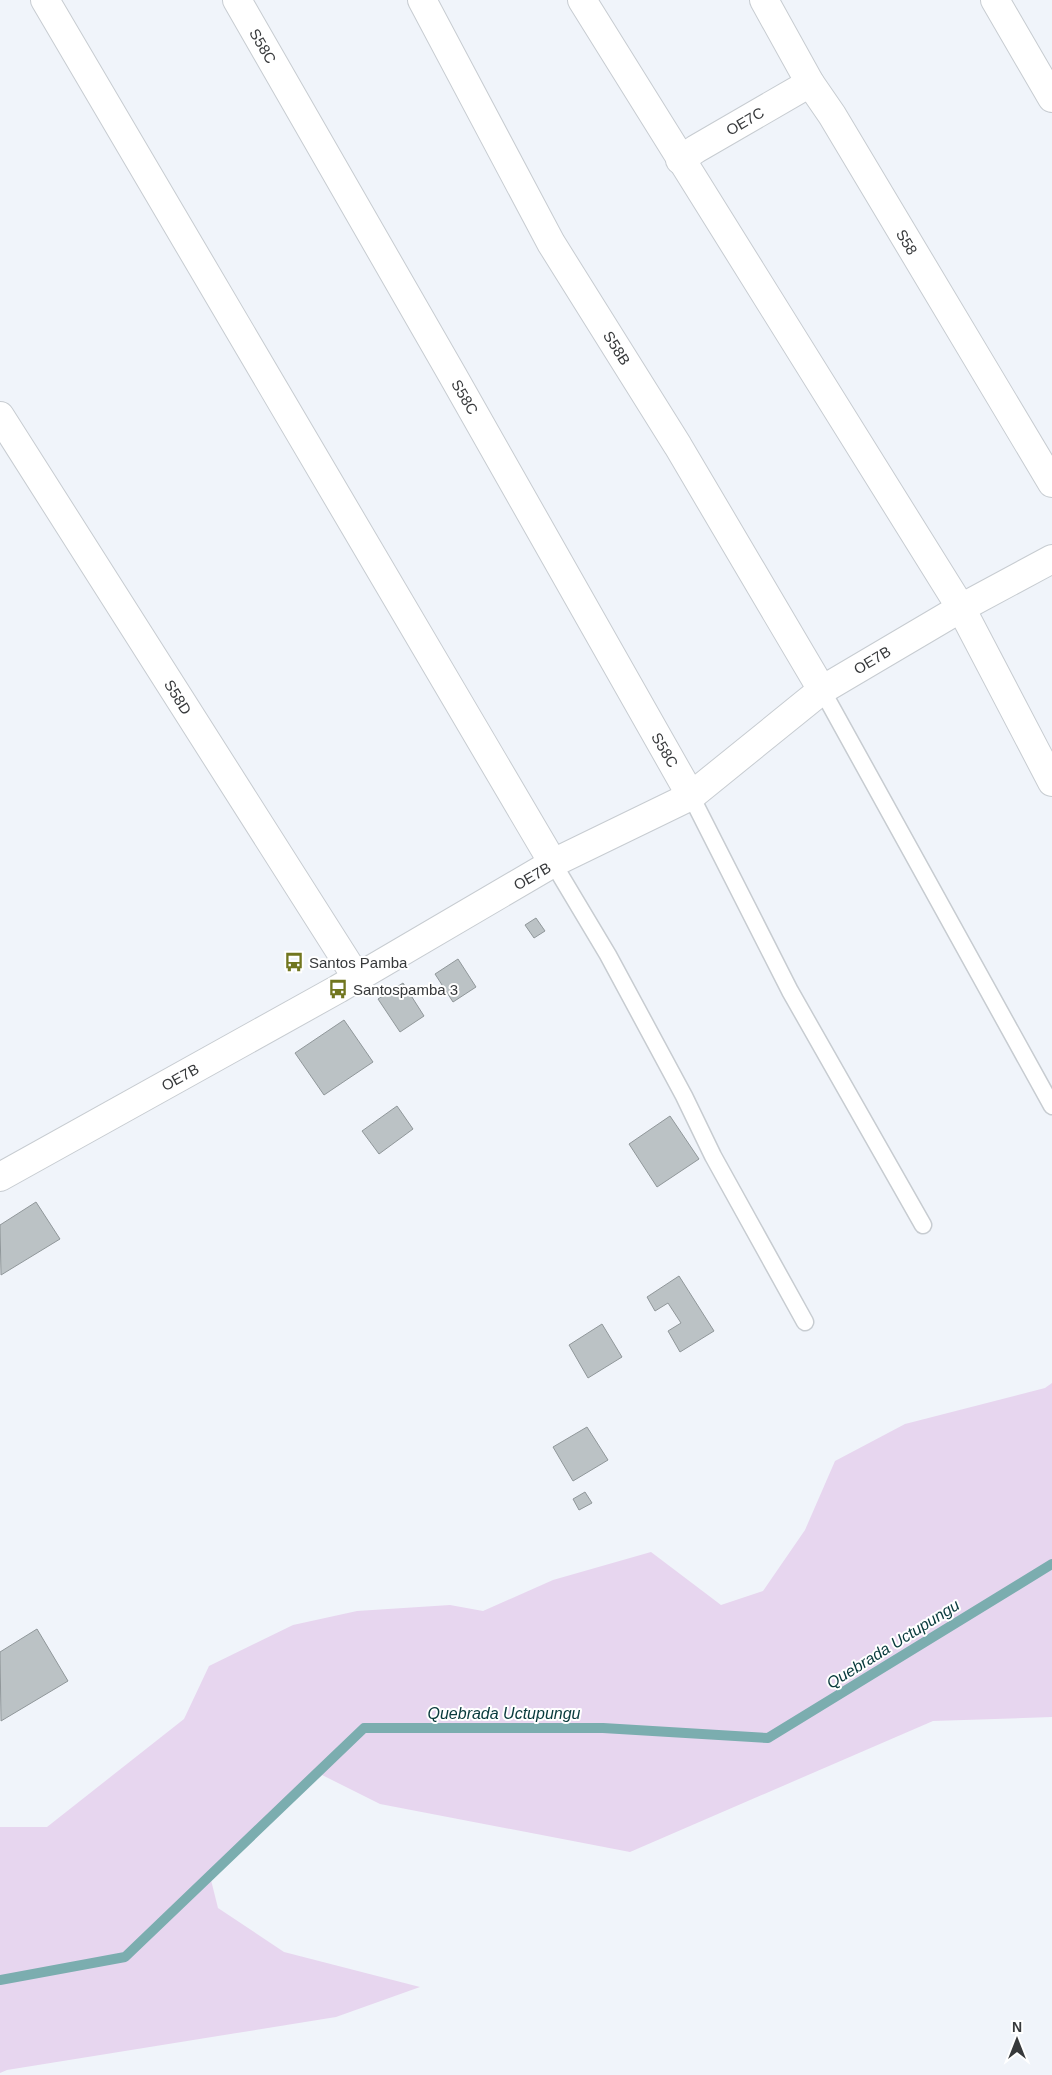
<svg xmlns="http://www.w3.org/2000/svg" width="1052" height="2075" font-family="Helvetica,sans-serif">
<rect width="100%" height="100%" fill="#f0f4fa"/>
<path fill="#e7d6ef" d="M1052 1383V1717L933 1721 630 1852 380 1804 318 1773 210 1876 218 1908 284 1952 420 1987 336 2017 7 2070 0 2073V1827H47L184 1719 209 1666 293 1625 357 1611 450 1605 483 1611 553 1580 651 1552 721 1605 763 1591 805 1530 835 1461 905 1424 1045 1388Z"/>
<g fill="none" stroke-linecap="round" stroke-linejoin="round">
<path stroke="#7badaf" stroke-width="10" d="M0 1980 125 1957 364 1728H603L768 1738 1052 1564"/>
</g>
<g fill="#bbc2c5" stroke="#90979a">
<path d="M536 918 545 931 534 938 525 925Z"/>
<path d="M458 959 476 987 453 1002 435 974Z"/>
<path d="M403 983 424 1016 400 1032 378 999Z"/>
<path d="M344 1020 373 1062 324 1095 295 1053Z"/>
<path d="M397 1106 413 1129 379 1154 362 1131Z"/>
<path d="M670 1116 699 1159 657 1187 629 1144Z"/>
<path d="M36 1202 60 1239 1 1275 0 1225Z"/>
<path d="M679 1276 714 1331 680 1352 668 1331 681 1323 668 1303 655 1311 647 1297Z"/>
<path d="M602 1324 622 1357 588 1378 569 1345Z"/>
<path d="M587 1427 608 1460 573 1481 553 1447Z"/>
<path d="M585 1492 592 1503 579 1510 573 1499Z"/>
<path d="M37 1629 68 1681 1 1721 0 1652Z"/>
</g>
<g fill="none" stroke-linecap="round" stroke-linejoin="round">
<defs>
<g id="service">
<path d="M822 690 1052 1106"/>
<path d="M691 796 790 991 923 1225"/>
<path d="M553 863 608 955 684 1096 713 1156 805 1322"/>
</g>
<g id="minor">
<path d="M45 0 553 863"/>
<path d="M237 0 453 376 691 796"/>
<path d="M422 0 551 243 678 446 822 690"/>
<path d="M582 0 961 608 1052 782"/>
<path d="M764 0 810 83 832 115 1052 483"/>
<path d="M995 0 1052 98"/>
<path d="M680 160 696 149 810 83"/>
<path d="M0 416 357 978"/>
<path d="M0 1177 338 989 553 863 691 796 822 690 961 608 1052 559"/>
</g>
</defs>
<use href="#service" stroke="#c7ccd1" stroke-width="19"/>
<use href="#minor" stroke="#c7ccd1" stroke-width="30"/>
<use href="#service" stroke="#fff" stroke-width="16"/>
<use href="#minor" stroke="#fff" stroke-width="28"/>
</g>
<defs>
<symbol id="bus-bare" viewBox="-9 -9 18 18"><path d="M-5-6H5V4H4V6H2V4H-2V6H-4V4H-5ZM-3.5-4V0h7V-4ZM-3.5 1.2v1.5H-2V1.2ZM2 1.2v1.5H3.5V1.2Z" fill="#71761f" stroke="#fff" stroke-width="2.5" paint-order="stroke"/></symbol>
</defs>
<g fill-rule="evenodd">
<use href="#bus-bare" x="280" y="948" width="28" height="28"/>
<use href="#bus-bare" x="324" y="975" width="28" height="28"/>
</g>
<g text-anchor="middle" dominant-baseline="central" stroke-width="4" stroke-linejoin="round" paint-order="stroke">
<g font-size="15" fill="#37393b" stroke="#fff">
<text transform="translate(263 46) rotate(60)">S58C</text>
<text transform="translate(745 121) rotate(-30)">OE7C</text>
<text transform="translate(907 242) rotate(59)">S58</text>
<text transform="translate(617 348) rotate(58)">S58B</text>
<text transform="translate(465 397) rotate(60)">S58C</text>
<text transform="translate(872 660) rotate(-31)">OE7B</text>
<text transform="translate(178 697) rotate(58)">S58D</text>
<text transform="translate(665 750) rotate(60)">S58C</text>
<text transform="translate(532 876) rotate(-30)">OE7B</text>
<text transform="translate(180 1077) rotate(-29)">OE7B</text>
</g>
<g font-size="15" fill="#37393b" stroke="#fff" text-anchor="start">
<text x="309" y="962">Santos Pamba</text>
<text x="353" y="989">Santospamba 3</text>
</g>
<g font-size="16" font-style="italic" fill="#083a3c" stroke="#fff">
<text transform="translate(893 1644) rotate(-32)">Quebrada Uctupungu</text>
<text x="504" y="1713">Quebrada Uctupungu</text>
</g>
</g>
<g transform="translate(1017 2040)" stroke="#ffffff" stroke-width="4" paint-order="stroke">
<path d="M0-4L9 19L0 12L-9 19Z" fill="#37393b"/>
<text y="-8" font-size="14" font-weight="bold" text-anchor="middle" fill="#37393b">N</text>
</g>
</svg>
